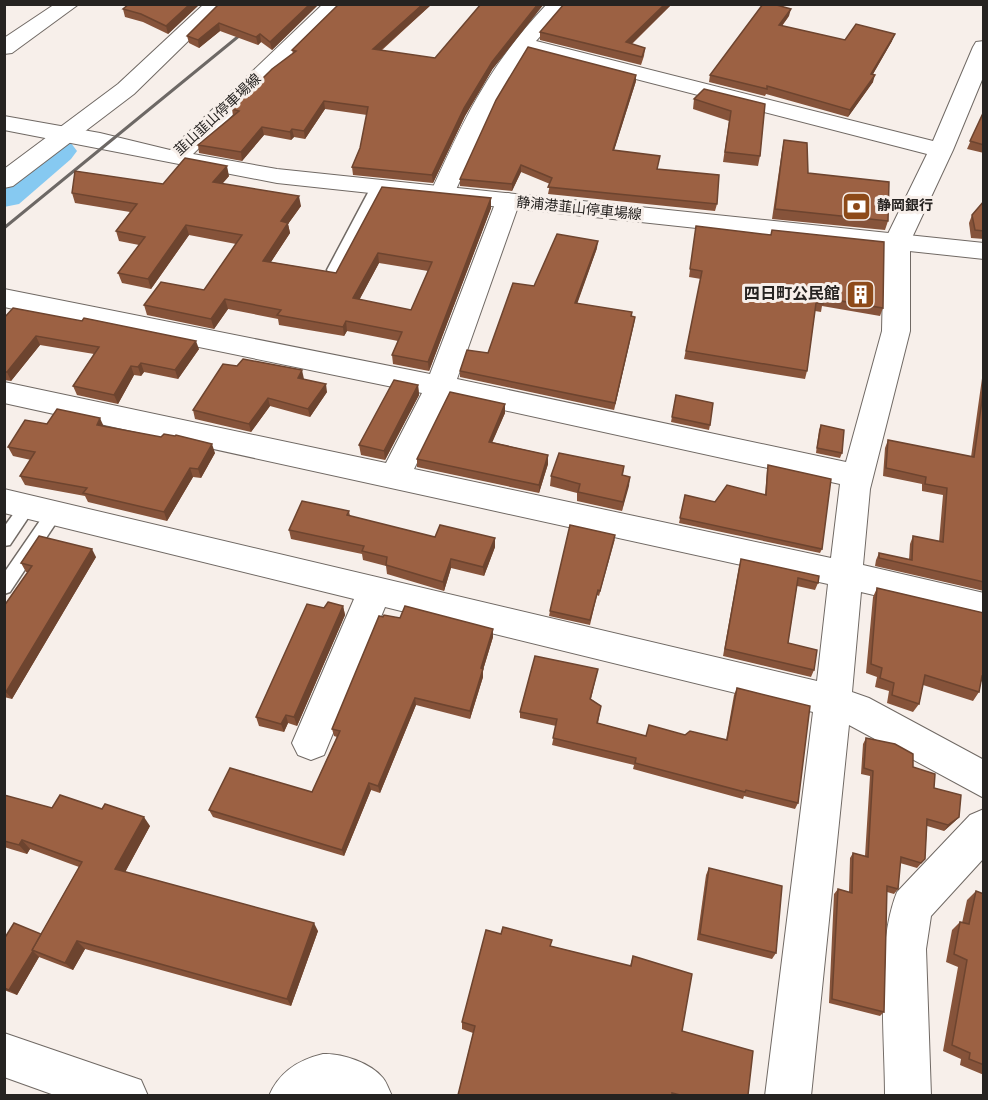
<svg xmlns="http://www.w3.org/2000/svg" width="988" height="1100" font-family="'Source Sans 3','Noto Sans JP',sans-serif">
<rect width="100%" height="100%" fill="#f7efea"/>
<g fill="none" stroke-linecap="round" stroke-linejoin="round">
<path fill="#86c9f1" fill-rule="evenodd" d="M57 139 71 143 77 151 71 159 19 204 4 207V174L43 143Z"/>
<defs>
<g id="lane">
<path d="M377 183 383 187 341 270 339 273H329L327 270 371 187Z"/>
<path d="M28 500 34 502 36 506 10 545 4 546V527L22 502Z"/>
<path d="M54 507 60 509 62 513 60 517 10 592 4 594V573L48 509Z"/>
</g>
<g id="street">
<path d="M55 4H79L12 53 4 54V38Z"/>
<path d="M204 4H226L134 94 13 186 4 188V169L118 84Z"/>
<path d="M547 4H569L536 41 933 141 973 47 976 42 984 41V75L953 150 910 242V331L870 489 863 565 984 593V621L861 592 852 692 869 698 984 760V798L849 725 811 1096H765L813 712 385 607 324 755 311 760 298 755 292 743 354 599 4 513V489L817 681 828 584 4 403V382L386 463 422 393 4 307V289L430 374 496 201 499 196 508 193 517 196 520 201 457 379 846 462 882 331 884 242 927 154 527 51 494 106 454 194 451 199 442 201 433 199 430 194C464 119 489 65 547 4ZM449 398 840 484 831 558 414 469Z"/>
<path d="M984 809V858L931 916 926 949 931 1096H885C885 1036 875 947 897 892L970 815Z"/>
<path d="M4 1033 141 1080 148 1096H57L4 1077Z"/>
<path d="M323 1054C342 1053 371 1063 383 1078 387 1083 389 1090 392 1096H269C279 1072 298 1060 323 1054Z"/>
</g>
<path id="secondary" d="M323 4H345L193 154 277 169 984 243V259L277 183 4 130V116L100 133 170 150Z"/>
</defs>
<use href="#lane" stroke="#706964" stroke-width="3"/>
<use href="#street" stroke="#706964" stroke-width="2"/>
<use href="#secondary" stroke="#706964" stroke-width="2"/>
<use href="#lane" fill="#fff" fill-rule="evenodd"/>
<use href="#street" fill="#fff" fill-rule="evenodd"/>
<use href="#secondary" fill="#fff" fill-rule="evenodd"/>
<path stroke="#6d6865" stroke-width="3" d="M4 228 278 4"/>
</g>
<g fill="#86533a" fill-rule="evenodd">
<path d="M200 4 168 34 143 22 125 17 123 9Z"/>
<path d="M219 4H319L272 50 261 42 258 45 220 31 199 48 189 43 187 36Z"/>
<path d="M339 4H432L381 51 492 70 465 116 433 183 353 175 352 167 360 148 367 115 325 109 305 139 294 137 291 140 264 135 242 161 199 153 198 145 233 116 232 109 293 54 292 50Z"/>
<path d="M672 4 632 44 645 48 644 56 641 65 540 40V32Z"/>
<path d="M789 16 782 26 845 40 892 41 873 74V82L848 117 766 94 765 96 709 82 710 75Z"/>
<path d="M636 81 614 150 657 169 717 204 715 211 548 194 550 184 521 172 512 191 460 186V179Z"/>
<path d="M694 99 765 104 760 156 758 166 723 162 729 121 693 109Z"/>
<path d="M984 111V153L967 149Z"/>
<path d="M784 140 808 173 888 221 885 230 772 219 782 150Z"/>
<path d="M229 176 222 184 301 206 288 224 290 233 271 262 336 273 491 198V208L429 371 393 364 392 355 398 341 347 331 344 336 279 325 278 319 228 309 214 329 147 315 144 305 204 290 236 244 189 235 151 289 122 283 118 273 139 245 119 241 116 231 130 212 75 203 72 193 163 184ZM379 263 428 271 411 310 359 300Z"/>
<path d="M984 201V239L971 238 969 223 972 215Z"/>
<path d="M696 226 883 308 880 316 822 306 821 312 815 311 807 371 805 379 684 359 701 279 689 277Z"/>
<path d="M597 248 577 303 635 317 614 410 460 377V371L488 353Z"/>
<path d="M4 318 199 349 178 379 144 372 141 376 134 375 118 404 77 395 73 386 94 354 40 345 11 381 4 380Z"/>
<path d="M984 364V591L875 566 876 560 879 553 909 560 910 544 913 536 939 542 943 495 922 491V484L883 476 885 448 888 440 971 457Z"/>
<path d="M303 379 327 392 310 417 270 406 251 432 195 419 193 410Z"/>
<path d="M418 385 419 395 385 460 361 455 359 445Z"/>
<path d="M676 395 710 425 709 430 671 422Z"/>
<path d="M505 404V413L492 442 548 455V464L539 493 417 467V459Z"/>
<path d="M47 424 104 426 215 453 201 478 193 477 167 521 88 502 85 496 25 485 20 476 31 460 13 456 8 447Z"/>
<path d="M821 425 842 453 840 458 816 453 819 430Z"/>
<path d="M768 465 822 549 820 553 679 523 685 495 715 502 765 495 767 470Z"/>
<path d="M624 466 623 475 630 477 622 511 577 501V493L550 486 551 476Z"/>
<path d="M349 511 350 516 435 537 495 547 484 576 451 568 444 591 387 574 386 566 363 560 362 554 291 539 289 530Z"/>
<path d="M615 539 599 596 597 595 590 625 549 616 550 611Z"/>
<path d="M96 557 12 699 4 697V606L28 572H26L21 563Z"/>
<path d="M741 559 818 583 815 590 797 586 788 643 814 670 811 677 723 656 739 567Z"/>
<path d="M877 588 984 613V678L981 682 979 692 973 701 923 685 919 704 913 712 887 703 889 691 875 687 877 677 866 673 873 597Z"/>
<path d="M343 606 345 615 297 726 288 723 284 732 259 726 256 717 324 608Z"/>
<path d="M383 617 400 618 493 637 483 670V677L470 719 416 705 380 793 371 790 344 856 213 817 209 810 312 792 337 737 334 736 332 729Z"/>
<path d="M598 669 591 699 601 706 598 723 646 736 685 735 726 740 734 695 737 688 798 803 795 809 744 796 743 799 633 769 634 765 552 745 556 726 520 718V712Z"/>
<path d="M866 738 913 767 934 788 959 817 954 822 944 831 927 826 925 859 917 868 900 863 898 889 894 894 887 892 884 1012 880 1016 829 1003 834 894 838 889 849 892 850 858 853 853 865 856 870 776 861 774 863 744Z"/>
<path d="M4 795 52 808 150 826 125 872 318 931 291 1006 85 949 73 970 39 957 17 995 4 990V939L41 934 79 867 30 849 27 854 4 847Z"/>
<path d="M709 868 776 953 772 959 697 940 706 875Z"/>
<path d="M976 891 984 894V1075L960 1065 961 1059 943 1051 958 967 946 962 952 930 960 922 962 923 967 900Z"/>
<path d="M551 946 630 966 633 956 682 1031 748 1095H458L473 1033 462 1029V1022Z"/>
</g>
<g fill="#6d442f">
<path d="M190 4H200L168 34 166 26Z"/>
<path d="M310 4H319L272 50 270 42Z"/>
<path d="M423 4H432L373 57V49Z"/>
<path d="M538 4H544L492 70 465 116 433 183 432 175 464 108 492 62Z"/>
<path d="M665 4H672L625 50 626 42Z"/>
<path d="M791 9 789 16 777 32 779 25Z"/>
<path d="M219 23 220 31 199 48 198 40Z"/>
<path d="M260 34 261 42 258 45 256 37Z"/>
<path d="M895 34 892 41 869 81 871 74Z"/>
<path d="M636 75V81L612 157 613 150Z"/>
<path d="M875 75 873 82 848 117 850 110Z"/>
<path d="M324 101 325 109 305 139 304 131Z"/>
<path d="M262 127 264 135 242 161 241 152Z"/>
<path d="M292 129 294 137 291 140 290 132Z"/>
<path d="M521 165V172L512 191V184Z"/>
<path d="M227 166 229 176 215 192 213 182Z"/>
<path d="M299 196 301 206 288 224 290 233 265 271 263 261 281 221Z"/>
<path d="M491 198V208L429 371 428 362Z"/>
<path d="M186 225 189 235 151 289 148 279Z"/>
<path d="M598 241 597 248 575 310V303Z"/>
<path d="M378 253 379 263 355 308 353 298Z"/>
<path d="M225 299 228 309 214 329 211 319Z"/>
<path d="M635 317 634 324 614 410 615 403Z"/>
<path d="M346 321 347 331 344 336 343 327Z"/>
<path d="M36 336 40 345 11 381 7 372Z"/>
<path d="M196 341 199 349 178 379 175 370Z"/>
<path d="M141 363 144 372 141 376 138 367Z"/>
<path d="M131 366 134 375 118 404 114 395Z"/>
<path d="M302 370 304 379 300 387 298 378Z"/>
<path d="M326 384 327 392 310 417 308 409Z"/>
<path d="M418 385 419 395 385 460 384 451Z"/>
<path d="M268 398 270 406 251 432 249 424Z"/>
<path d="M505 404V413L489 450V442Z"/>
<path d="M100 418 104 427 97 425Z"/>
<path d="M212 444 215 453 201 478 198 469Z"/>
<path d="M548 455V464L539 493V485Z"/>
<path d="M190 468 193 477 167 521 164 512Z"/>
<path d="M630 477 629 486 622 511 623 502Z"/>
<path d="M495 538V547L484 576 483 567Z"/>
<path d="M92 549 96 557 12 699 6 692Z"/>
<path d="M451 559V568L444 591 443 582Z"/>
<path d="M343 606 345 615 297 726 294 717Z"/>
<path d="M493 629V637L483 670V677L470 719V711L481 668Z"/>
<path d="M415 698 416 705 380 793 378 786Z"/>
<path d="M286 715 288 723 284 732 281 724Z"/>
<path d="M369 783 371 790 344 856 342 850Z"/>
<path d="M144 817 150 826 122 878 115 869Z"/>
<path d="M959 817 954 822 944 831 948 825Z"/>
<path d="M22 840 30 849 27 854 19 845Z"/>
<path d="M314 923 318 931 291 1006 287 999Z"/>
<path d="M77 941 85 949 73 970 65 963Z"/>
<path d="M33 951 39 957 17 995 9 990Z"/>
</g>
<g fill="#9c6143" stroke="#6d442f" stroke-width="1.5" fill-rule="evenodd">
<path d="M129 4H190L166 26 141 14 123 9Z"/>
<path d="M219 4H310L270 42 260 34 256 37 219 23 198 40 187 36Z"/>
<path d="M339 4H423L373 49 435 58 481 4H538L492 62 464 108 432 175 352 167 360 148 368 107 324 101 304 131 292 129 290 132 262 127 241 152 198 145 239 111 232 109 272 69 296 51 292 50Z"/>
<path d="M564 4H665L626 42 645 48 642 57 540 32Z"/>
<path d="M763 4H773L791 9 779 25 845 40 856 24 895 34 871 74 875 75 850 110 767 86V89L710 75Z"/>
<path d="M528 47 636 75 613 150 660 156 657 169 719 175 717 204 548 187 552 178 521 165 512 184 460 179 496 100Z"/>
<path d="M704 89 765 104 760 156 725 152 731 111 694 99Z"/>
<path d="M984 111V145L970 141Z"/>
<path d="M784 140 807 143 808 173 889 182 888 221 775 209Z"/>
<path d="M185 158 227 166 213 182 299 196 281 221 288 223 263 261 336 273 382 187 491 198 428 362 392 355 402 332 346 321 343 327 277 315 281 310 225 299 211 319 144 305 161 282 204 290 242 235 186 225 148 279 118 273 145 237 116 231 137 204 72 193 75 171 163 184ZM378 253 432 262 411 310 353 298Z"/>
<path d="M984 201V231L975 230 972 215Z"/>
<path d="M696 226 771 235 772 230 884 242 883 308 823 298V304L816 303 807 371 686 351 702 271 690 269Z"/>
<path d="M557 234 598 241 575 303 632 312 631 316 635 317 615 403 460 371 467 350 488 353 513 283 534 286Z"/>
<path d="M13 308 82 321 84 318 196 341 175 370 141 363 138 367 131 366 114 395 73 386 99 347 36 336 7 372H4V318Z"/>
<path d="M243 359 302 370 298 378 326 384 308 409 268 398 249 424 193 410 223 364 237 366Z"/>
<path d="M394 380 418 385 384 451 359 445Z"/>
<path d="M984 386V582L879 558V553L912 560 913 536 943 542 947 488 925 484 926 477 886 468 888 440 974 457Z"/>
<path d="M450 392 505 404 489 442 548 455 539 485 417 459Z"/>
<path d="M676 395 713 403 710 425 672 417Z"/>
<path d="M57 409 100 418 97 425 161 437 164 434 175 436 176 435 212 444 198 469 190 468 164 512 83 493 87 488 20 476 35 452 8 447 25 420 47 424Z"/>
<path d="M821 425 844 430 842 453 817 448Z"/>
<path d="M559 453 624 466 622 475 630 477 623 502 578 492 580 484 551 476Z"/>
<path d="M768 465 831 479 822 549 680 518 685 495 715 502 727 485 766 495Z"/>
<path d="M302 501 349 511 347 515 435 537 440 525 495 538 483 567 451 559 443 582 386 565 387 557 362 551 364 546 289 530Z"/>
<path d="M570 525 615 535 600 591 598 590 590 620 550 611Z"/>
<path d="M39 536 92 549 6 692 4 691V606L32 566 21 563Z"/>
<path d="M741 559 819 576 818 583 798 578 788 643 817 650 814 670 725 649Z"/>
<path d="M877 588 984 613V677L982 676 979 692 925 675 919 704 892 695 894 683 880 678 882 668 871 664Z"/>
<path d="M328 602 343 606 294 717 286 715 281 724 256 717 307 604 324 608Z"/>
<path d="M405 606 493 629 481 668 483 669 470 711 415 698 378 786 369 783 342 850 209 810 230 768 312 792 340 731 332 729 379 616 383 617 384 615 400 618Z"/>
<path d="M535 656 598 669 590 699 601 706 597 723 646 736 649 725 685 735 690 731 727 740 737 688 810 706 798 803 746 790 745 792 635 763 636 758 553 738 557 719 520 712Z"/>
<path d="M866 738 895 744 913 754V767L935 774 934 788 961 795 959 817 948 825 927 819 925 859 921 863 901 857 898 889 887 886 884 1012 832 999 838 889 852 893 853 853 868 857 873 771 864 768Z"/>
<path d="M4 795 52 808 60 795 102 809 105 804 144 817 115 869 314 923 287 999 77 941 65 963 32 950 82 862 22 840 19 845 4 841Z"/>
<path d="M709 868 782 886 776 953 700 934Z"/>
<path d="M976 891 984 894V1065L969 1059 970 1053 952 1045 967 960 954 954 960 922 969 924Z"/>
<path d="M14 923 41 934 32 950 33 951 9 990 4 988V939Z"/>
<path d="M503 927 552 940 550 946 631 966 633 956 692 974 682 1031 753 1051 748 1095H680L672 1093V1095H458L475 1026 462 1022 486 930 501 934Z"/>
</g>
<defs>
<symbol id="bank-square" viewBox="-11 -11 22 22"><rect x="-9" y="-9" width="18" height="18" rx="4" fill="#8d4a19" stroke="#f7efea"/><path d="M-6-4H6V4H-6ZM0-2.3a2.3 2.3 0 1 0 0 4.6a2.3 2.3 0 1 0 0-4.6Z" fill="#fff"/></symbol>
<symbol id="building-square" viewBox="-11 -11 22 22"><rect x="-9" y="-9" width="18" height="18" rx="4" fill="#8d4a19" stroke="#f7efea"/><path d="M-4-6H4V6H1V3H-1V6H-4ZM-2.5-4.3h1.7v1.8h-1.7ZM.8-4.3h1.7v1.8H.8ZM-2.5-1h1.7V.8h-1.7ZM.8-1h1.7V.8H.8Z" fill="#fff"/></symbol>
</defs>
<g fill-rule="evenodd">
<use href="#bank-square" x="840" y="190" width="33" height="33"/>
<use href="#building-square" x="844" y="278" width="33" height="33"/>
</g>
<g text-anchor="middle" dominant-baseline="central" stroke-width="6" stroke-linejoin="round" paint-order="stroke">
<g font-size="14" fill="#262321" stroke="#f7efea">
<text transform="translate(218 115) rotate(-43)">韮山韮山停車場線</text>
<text transform="translate(579 209) rotate(6)">静浦港韮山停車場線</text>
</g>
<g font-size="14" font-weight="bold" fill="#262321" stroke="#f7efea" text-anchor="start">
<text x="877" y="206">静岡銀行</text>
</g>
<g font-size="16" font-weight="bold" fill="#262321" stroke="#f7efea" text-anchor="end">
<text x="840" y="294">四日町公民館</text>
</g>
</g>
<rect width="988" height="1100" fill="none" stroke="#262321" stroke-width="12"/>
</svg>
